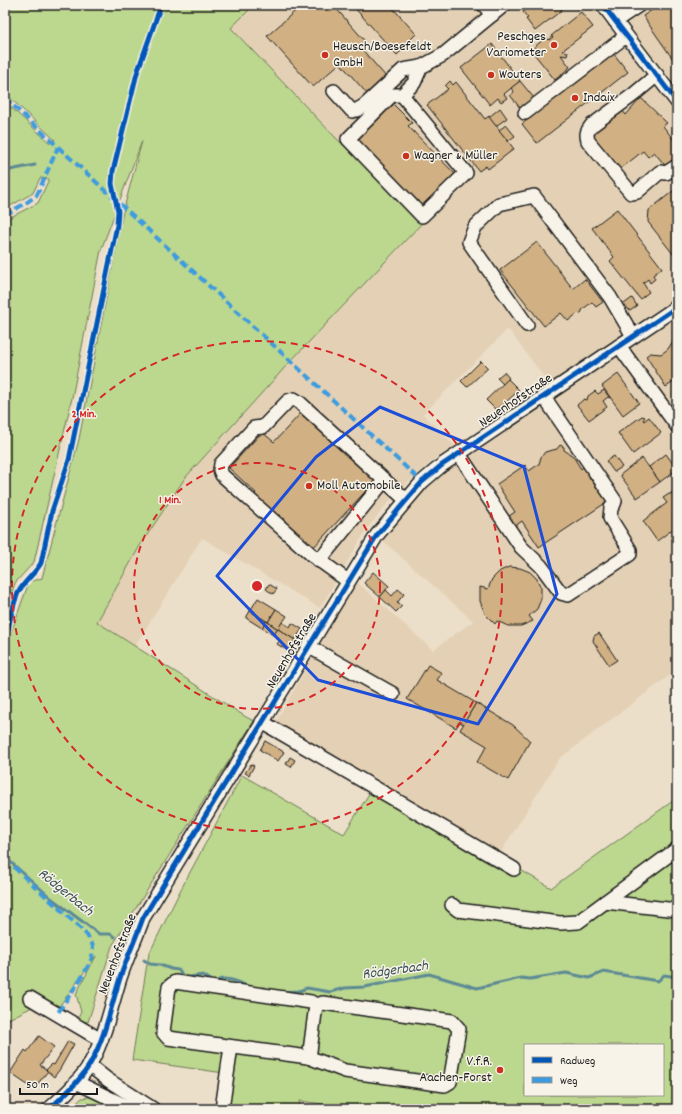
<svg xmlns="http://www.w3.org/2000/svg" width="682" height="1114" font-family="Dekko,sans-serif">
<rect width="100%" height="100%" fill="#ecdfca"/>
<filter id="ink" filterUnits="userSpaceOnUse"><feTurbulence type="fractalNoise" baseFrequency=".025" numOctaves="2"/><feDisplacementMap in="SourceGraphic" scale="8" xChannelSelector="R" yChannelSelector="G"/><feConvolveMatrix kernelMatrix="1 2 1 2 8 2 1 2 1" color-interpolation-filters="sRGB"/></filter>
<g filter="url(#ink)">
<path fill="#e4d1b5" d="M254 5H677V670L559 759 498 857 275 723 356 581 433 650 473 621 382 540 409 505 430 482 463 456 558 396 508 329 423 414 455 446 436 458 396 493 367 529 320 608 202 538 135 646 96 623 141 544 185 478 288 364 423 222 335 137 231 28Z"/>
<g fill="#bcd78e" stroke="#6c7a55" fill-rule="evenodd">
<path d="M5 5H254L231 28 335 137 423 222 288 364 185 478 141 544 97 622 246 717 254 721 112 946 88 1022 77 1020 81 1012 76 994 96 956 58 1008 34 1006 5 1021V649L29 582 42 578 79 439 123 212 142 141 101 250 72 398 34 562 15 583 5 613V220L38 203 49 179 40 178 33 193 5 209V102L50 143 55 140 5 93Z"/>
<path d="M242 775 344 834 375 784 551 888 677 798V1109H358L300 1101 299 1109H218L224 1073 132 1060 146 970 149 954 180 891ZM525 1045H663V1095H525Z"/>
<path d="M89 1097 95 1098 111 1106 110 1109H70L82 1098Z"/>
</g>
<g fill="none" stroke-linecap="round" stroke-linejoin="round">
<g stroke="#5c8a95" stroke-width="3">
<path d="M5 171 35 165"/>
<path d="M5 857 51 898 99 934H110L115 937"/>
<path d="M144 960 150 964 160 965 171 969 178 970 180 971 183 978 203 975 214 982C217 981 220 979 223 979 231 978 244 984 250 988"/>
<path d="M257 989 264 988 269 991"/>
<path d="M278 992 299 991 307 988 330 992 345 988 365 987 429 974 477 988 521 978 530 979 566 973 589 978 604 972 658 981 664 975 677 977"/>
</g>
</g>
<g fill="#d1b184" stroke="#1c1c1c">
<path d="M302 5H333L365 41 359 46 388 79 369 96 340 63 313 87 267 36Z"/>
<path d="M352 5H390L416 34 403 47 405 48 402 52 401 51 397 55Z"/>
<path d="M532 5H558L562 10 535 31 526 19 528 18 523 12Z"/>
<path d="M659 5H674L677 10V65L643 16Z"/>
<path d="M581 12 593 27 562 51 568 52 567 56 561 55 570 67 555 80 531 50 546 37 549 40 553 37 551 36Z"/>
<path d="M492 44 520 81 504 94 507 98 501 102 498 98 490 105 461 68Z"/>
<path d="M614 54 628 72 537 143 522 124Z"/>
<path d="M450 81 453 85 456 82 485 119 489 116 514 149 488 169 486 166 479 171 427 105 448 89 445 86Z"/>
<path d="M520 81 534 98 520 108 510 95 514 92 511 88Z"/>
<path d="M641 98 667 123 663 126 677 144V162L668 169 654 152 648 157 643 151 619 170 591 134 622 110 626 115Z"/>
<path d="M392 103 412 123 408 126 456 175 423 207 356 138Z"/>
<path d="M500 108 507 118 496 126 489 117Z"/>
<path d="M506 125 515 136 508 141 499 130Z"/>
<path d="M677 188V259L648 222 649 210Z"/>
<path d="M617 209 662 268 653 275 655 279 650 283 648 279 643 283 649 292 640 299 610 261 614 257 592 228Z"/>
<path d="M537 242 573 289 585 279 603 302 596 307 592 302 582 310V312L579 314 578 313 568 321 561 313 544 326 500 270Z"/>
<path d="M632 298 637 306 630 311 624 304Z"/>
<path d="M677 339V380L666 387 646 356 650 353 661 354 668 349 673 341Z"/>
<path d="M481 361 488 368 467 387 461 381Z"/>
<path d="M504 372 509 378 503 384 497 378Z"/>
<path d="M618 374 639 403 623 415 602 386Z"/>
<path d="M508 379 519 390 502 406 495 409 486 400Z"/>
<path d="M604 390 610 398 608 397 603 401 607 407 589 420 577 405 584 399 587 400 588 396 595 391 598 394Z"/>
<path d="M302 412 376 480 312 549 283 523 285 520 279 514 277 517 253 496 256 493 229 468 262 432 274 442Z"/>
<path d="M642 416 645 417 643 420 644 421 649 417 661 433 633 454 618 433Z"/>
<path d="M560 445 564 447V450L573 456 581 469 585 465 592 475 589 477 607 502 539 547 522 521 515 526 509 516 515 512 497 484 525 465 529 471 539 464 541 457 545 452 557 449Z"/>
<path d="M666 454 677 469 660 482 649 467Z"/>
<path d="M614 456 622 467 614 472 606 461Z"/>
<path d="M642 458 660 482 637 498 620 475Z"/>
<path d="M677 488V526L657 541 643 521 667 503 663 498 669 494H671L672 492Z"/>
<path d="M509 567 520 568 530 572 537 579 541 588V599L537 609 529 616 533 621 521 626H508L497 621 495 624 485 614 480 601V587L488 589 492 579 500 571Z"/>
<path d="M373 572 389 586 380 597 364 583Z"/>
<path d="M269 584 277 589 273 594 266 589Z"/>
<path d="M398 589 404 594 397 603 402 606 396 612 380 597 386 590 392 596Z"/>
<path d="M258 598 276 609 268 622 250 611Z"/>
<path d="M276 609 287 616 278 629 268 622Z"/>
<path d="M250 611 266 621 262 628 246 618Z"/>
<path d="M266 621 278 629 273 635 262 628Z"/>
<path d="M282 622 290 627 292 623 302 629 295 640 278 629Z"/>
<path d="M278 629 295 640 288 651 277 644 280 640 273 635Z"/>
<path d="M599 633 617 660 609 665 593 641 594 636Z"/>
<path d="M428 665 442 673 437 680 476 703 464 724 459 722 456 728 407 699Z"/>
<path d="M476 703 513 725 530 741 508 780 477 762 487 746 460 730Z"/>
<path d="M265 741 284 752 278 761 260 750Z"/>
<path d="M290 757 295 760 291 767 286 764Z"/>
<path d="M251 764 254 766 249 775 245 773Z"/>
<path d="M39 1036 54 1047 40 1065 48 1071 36 1086 31 1082 29 1086 10 1073 25 1050 27 1052Z"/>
<path d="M68 1041 74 1044 60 1069 54 1077 46 1070 52 1064 54 1065Z"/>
</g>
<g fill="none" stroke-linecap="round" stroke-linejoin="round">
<defs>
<g id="minor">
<path d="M484 5 492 15"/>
<path d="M603 5 677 102"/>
<path d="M615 21 639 5"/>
<path d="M657 75 633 95 591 126C587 131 586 134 588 141L631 193 637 192 660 172 666 173 677 166"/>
<path d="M334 91 352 111 357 110 364 106 403 70 421 67 443 55 504 5"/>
<path d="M402 95H392L348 139 422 216 466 173 402 95 414 83 421 67"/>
<path d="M525 113 626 36"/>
<path d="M527 325 469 242 475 227 499 204 534 196 610 297 633 336"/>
<path d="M619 346 677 426"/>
<path d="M459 454 521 547 541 566 561 593 568 595 630 554V550L610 518 611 508 614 504 615 501 544 397"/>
<path d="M319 561 384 481"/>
<path d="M348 581 312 555 222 475 220 470 221 464 254 428 263 427 288 401 294 399 299 402 406 500"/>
<path d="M308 646 393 694"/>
<path d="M262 722 514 869"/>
<path d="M605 902 677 910"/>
<path d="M452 905 458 910 560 923 578 922 677 849"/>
<path d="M175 982 311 1002 316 1005 323 1003 452 1021 459 1029 450 1082 445 1085 345 1071 308 1057 168 1038 163 1032 169 987Z"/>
<path d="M30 998 101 1040"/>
<path d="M308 1057 310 1051 316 1005"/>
<path d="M89 1065 108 1080 153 1109"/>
<path d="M76 1082 132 1109"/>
<path d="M49 1109C64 1096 80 1081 90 1064 105 1038 111 1006 120 978 127 957 136 938 143 918L377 535 422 482 442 465 677 307"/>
<path d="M222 1109 231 1047"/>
</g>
</defs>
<use href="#minor" stroke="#1c1c1c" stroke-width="16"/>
<use href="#minor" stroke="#f7f3e8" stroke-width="13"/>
<g stroke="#3c9bdf" stroke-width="4" stroke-dasharray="8 4" stroke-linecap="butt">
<path d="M5 98 422 482"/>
<path d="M5 215 26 203 37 195 58 147"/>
<path d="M5 859 75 923 87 935 93 946 92 958 84 974 57 1014"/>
</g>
<defs>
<g id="cycleway">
<path d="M603 5 677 102"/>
<path d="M5 642C9 627 12 606 18 593 24 581 35 574 41 563L52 511 69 460 117 225 118 211 112 184 113 171 137 73 161 5"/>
<path d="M49 1109C64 1096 80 1081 90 1064 105 1038 111 1006 120 978 127 957 136 938 143 918L377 535 422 482 442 465 677 307"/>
</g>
</defs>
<use href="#cycleway" stroke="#f7f3e8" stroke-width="8"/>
<use href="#cycleway" stroke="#0057b8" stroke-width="5"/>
</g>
</g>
<path fill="none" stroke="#1d4ed8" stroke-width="3" stroke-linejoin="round" d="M380 407 524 467 557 594 478 724 318 680 217 576 316 457Z"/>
<g fill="none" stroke="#d62828" stroke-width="2" stroke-dasharray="7 5">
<circle cx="257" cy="586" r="123"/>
<circle cx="257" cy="586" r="245"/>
</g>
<g fill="#c8321e" stroke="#f7f3e8" stroke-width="1.5">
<circle cx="554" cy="45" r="4"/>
<circle cx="325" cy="55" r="4"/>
<circle cx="491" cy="75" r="4"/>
<circle cx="575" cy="98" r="4"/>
<circle cx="406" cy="156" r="4"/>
<circle cx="309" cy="486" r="4"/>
<circle cx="500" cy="1070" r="4"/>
</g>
<g text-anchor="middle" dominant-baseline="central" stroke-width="3" stroke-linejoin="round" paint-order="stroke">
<g font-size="14" fill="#1c1c1c" stroke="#f7f3e8" text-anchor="start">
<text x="546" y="37" text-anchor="end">Peschges<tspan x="546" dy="16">Variometer</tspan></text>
<text x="333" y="47">Heusch/Boesefeldt<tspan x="333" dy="16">GmbH</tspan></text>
<text x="499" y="75">Wouters</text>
<text x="583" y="98">Indaix</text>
<text x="414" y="156">Wagner &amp; Müller</text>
<text x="317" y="486">Moll Automobile</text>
<text x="492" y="1062" text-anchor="end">V.f.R.<tspan x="492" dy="16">Aachen-Forst</tspan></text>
</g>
<g font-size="14" fill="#1c1c1c" stroke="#f7f3e8">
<text transform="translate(516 401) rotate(-34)">Neuenhofstraße</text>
<text transform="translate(292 651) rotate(-59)">Neuenhofstraße</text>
<text transform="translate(118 954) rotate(-69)">Neuenhofstraße</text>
</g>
<g font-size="15" font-style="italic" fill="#3c5358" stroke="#f7f3e8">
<text transform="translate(65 893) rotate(39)">Rödgerbach</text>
<text transform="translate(395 971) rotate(-8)">Rödgerbach</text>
</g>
</g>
<circle cx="257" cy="586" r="6" fill="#d62828" stroke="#f7f3e8" stroke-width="2"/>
<g font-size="12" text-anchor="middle" font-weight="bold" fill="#d62828" stroke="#f7f3e8" stroke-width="3" stroke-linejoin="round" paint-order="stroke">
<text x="84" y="417">2 Min.</text>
<text x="170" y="503">1 Min.</text>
</g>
<rect width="682" height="1114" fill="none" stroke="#f7f3e8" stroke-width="20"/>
<rect x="10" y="10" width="662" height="1094" fill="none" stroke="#1c1c1c" stroke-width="1.5" filter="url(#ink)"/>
<rect x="524" y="1044" width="140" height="52" fill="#f7f3e8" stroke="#9f9d96"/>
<rect x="532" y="1057" width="20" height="6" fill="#0057b8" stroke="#9f9d96"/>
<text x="560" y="1064" font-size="12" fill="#1c1c1c">Radweg</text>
<rect x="532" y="1077" width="20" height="6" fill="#3c9bdf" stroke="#9f9d96"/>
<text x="560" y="1084" font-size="12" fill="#1c1c1c">Weg</text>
<path d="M20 1088v6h77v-6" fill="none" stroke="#1c1c1c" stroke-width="2"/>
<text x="26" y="1088" font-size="12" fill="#1c1c1c" stroke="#f7f3e8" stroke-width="3" paint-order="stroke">50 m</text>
</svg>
